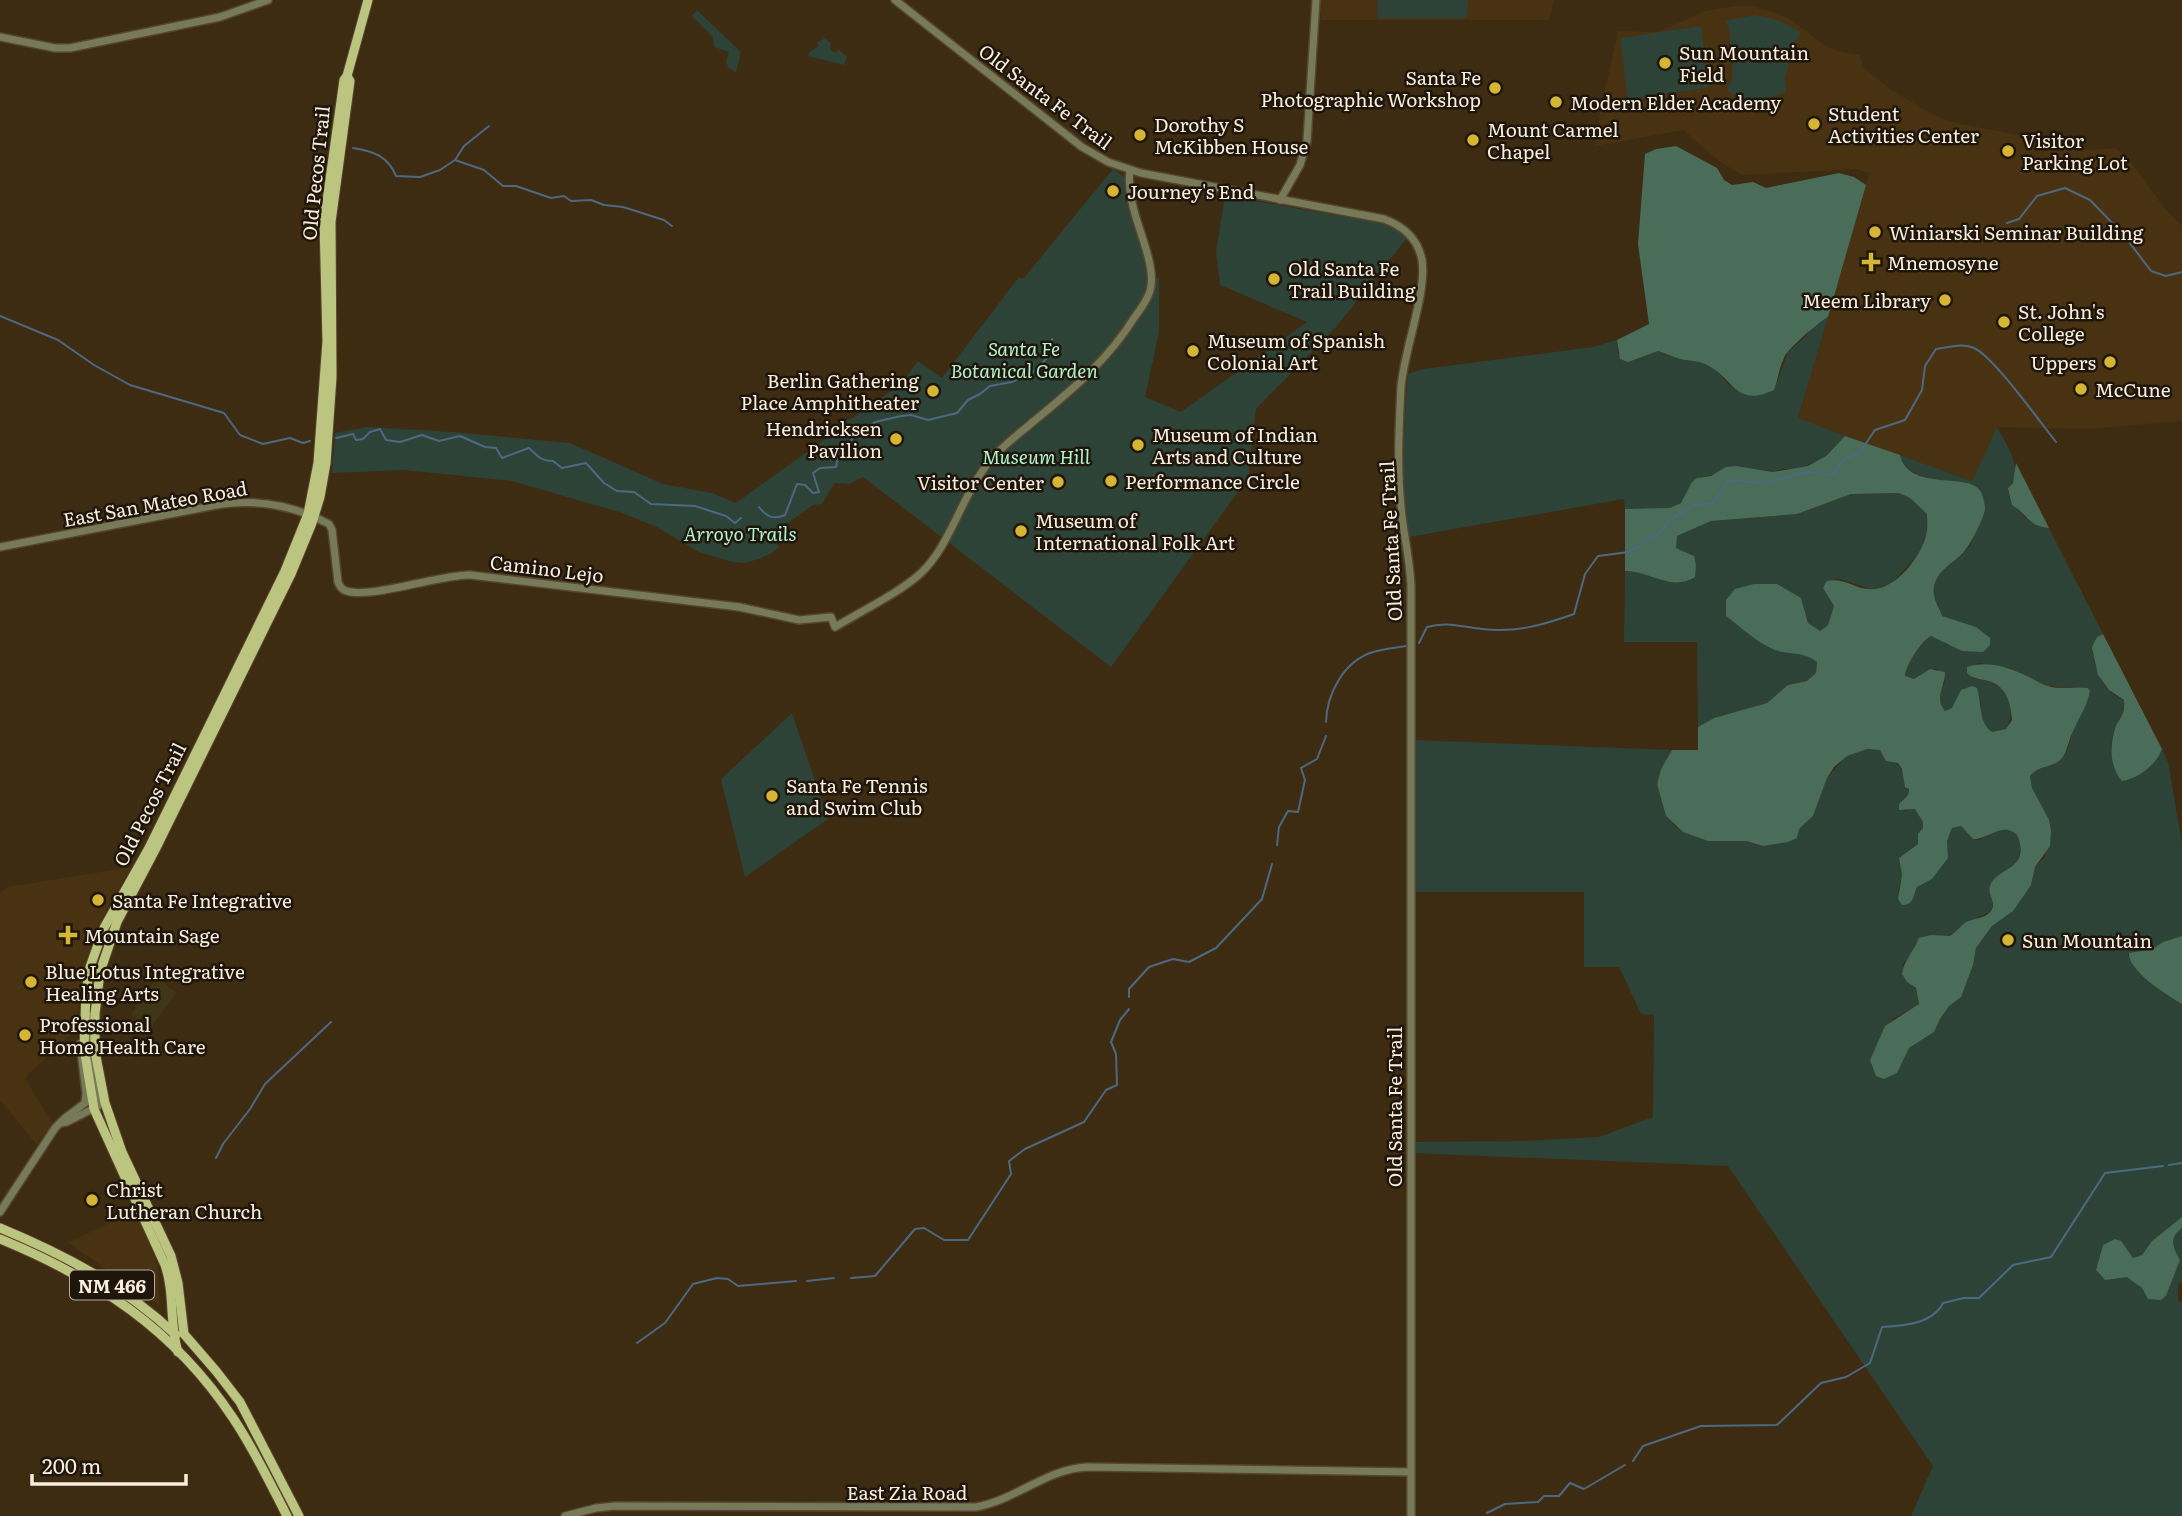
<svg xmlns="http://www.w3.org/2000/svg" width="2182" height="1516" font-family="Literata,serif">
<rect width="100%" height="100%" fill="#3d2b12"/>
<g fill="#483211">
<path d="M1319 0H1554L1549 20H1321Z"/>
<path d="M1735 6H1750L1777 13 1791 20 1825 45 1837 51 1860 55 1863 67 1891 90 1938 117 1960 124 2068 144 2089 150 2116 148 2127 157 2163 206 2182 226V421L2087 429 1997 427 1972 481 1798 419 1869 173 1856 169 1743 175 1720 162 1683 130 1595 146 1600 113 1618 31 1658 32 1705 11Z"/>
<path d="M132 867 108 906 93 942 81 982 76 1029 25 1078 52 1123 37 1145 0 1100V893L7 887Z"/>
<path d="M136 1210 158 1267 159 1305 68 1243Z"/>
</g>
<g fill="#2d4337">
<path d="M1378 0H1468L1467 18H1377Z"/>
<path d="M697 10 741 52 736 72 729 68 726 62 729 52 714 47 713 37 692 16Z"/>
<path d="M1755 15 1781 21 1801 33 1784 58 1789 65 1785 77 1786 92C1764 101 1747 103 1727 91L1733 76 1729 26 1724 21Z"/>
<path d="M1701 26 1710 87 1628 100 1620 38Z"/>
<path d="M822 36 831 43 830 50 837 53 838 49 847 57 844 65 808 56 809 52 819 46 817 42 824 39Z"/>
<path d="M1113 169 1125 177V200L1138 232 1148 279 1159 278V332L1145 397 1181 412 1307 322 1220 285 1216 252 1225 196 1387 224 1398 229 1407 238 1336 327 1256 409 1248 478 1111 667 863 477 849 484 835 483 822 504 813 505 770 536 779 547 774 552 759 559 744 563 732 562 699 552 655 526 619 512 512 481 404 470 332 473 335 433 367 427 453 432 570 443 663 484 712 493 736 503 825 439 838 422 851 419 900 385 918 361 942 378 1019 277 1023 279Z"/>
<path d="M1828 317 1798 418 1845 436 1822 459 1796 470 1783 469 1773 472 1750 468 1697 478C1688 485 1690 495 1682 502 1669 515 1642 508 1625 509L1624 499 1409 537C1401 483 1403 428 1408 374L1423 369 1593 347 1617 340 1618 354 1642 357 1647 353 1658 351 1679 359 1699 361 1715 369 1728 384 1750 396 1774 390 1788 352 1805 337 1813 326Z"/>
<path d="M1997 427C2006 444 2026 471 2008 488 2010 506 2030 528 2049 528L2103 634 2097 637C2092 663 2097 688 2124 700 2125 712 2121 717 2116 727 2107 744 2113 765 2122 781 2138 779 2157 764 2162 749L2168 762 2182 843V936L2163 942 2152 949 2129 953 2128 955C2142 976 2160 992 2182 1004V1217L2152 1241 2142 1255 2133 1258 2126 1250 2103 1245 2096 1270 2105 1280 2127 1276 2142 1288 2148 1299 2161 1300 2166 1296 2180 1260C2173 1247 2167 1239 2182 1228V1281L2178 1285V1301L2182 1303V1516H1911L1933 1466 1728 1166 1414 1153 1415 1142 1523 1141 1599 1137 1653 1117 1654 1015 1641 1014 1619 967H1584V892H1414V740L1672 750 1661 769 1657 784 1666 816 1674 825 1683 832 1708 841H1746L1763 846 1772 844 1799 829 1813 816 1827 778 1846 756 1867 749 1880 750C1884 757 1888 757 1894 761 1903 767 1909 785 1908 795L1903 799 1904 811 1915 808 1923 822V828L1918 834V844L1899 858 1902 875 1898 892 1914 895 1917 887 1932 879 1948 858 1947 841 1952 828 1961 826 1973 839 1979 840 1998 830H2010L2017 835 2021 848 2018 861 2009 871 1998 876 1989 890C1999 918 1986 910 1969 922 1962 926 1956 932 1950 936 1931 933 1914 950 1903 964L1907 982C1917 988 1919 993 1918 1005L1893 1019 1873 1052 1901 1061 1909 1048 1934 1032 1940 1019 1949 1006 1961 996 1973 965 1976 948 1992 926 2031 885 2035 867 2045 857 2049 820 2032 788 2030 776C2038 766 2049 768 2059 761 2070 754 2071 733 2076 721 2081 710 2088 704 2090 692L2088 688 2047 686 2010 668 1978 663 1973 678C1979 680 1989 680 1995 684 2011 693 2015 715 2006 729L1992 732C1980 724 1981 713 1980 699L1957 702 1952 708 1945 711C1937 701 1940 692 1945 681L1937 669H1930L1914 679 1905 676C1906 664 1921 641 1931 636L1943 641 1947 645 1976 627 1942 616 1934 600V588L1937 578 1945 566 1962 555 1970 545 1983 517 1959 483C1938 480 1906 479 1900 455L1972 481Z"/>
<path d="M1899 493 1910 498 1927 514V534L1918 555 1891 584 1873 590 1837 578 1823 588 1834 606 1828 625 1819 631 1808 623 1801 598 1745 631C1765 650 1795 646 1817 662L1816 673 1807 681 1788 685 1767 703 1714 718 1698 727 1697 642H1624L1625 571 1646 573 1694 556 1676 548V536L1711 521 1797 514 1851 494Z"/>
<path d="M792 713 828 819 745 877 721 779Z"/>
</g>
<g fill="#4a6d5a">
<path d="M1676 146 1717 168 1724 180 1732 185 1753 182 1766 188 1839 173 1854 177 1866 185 1828 317C1819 322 1787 349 1784 358 1779 368 1778 380 1774 390 1735 408 1735 379 1707 365 1698 360 1689 361 1680 359 1673 357 1665 353 1658 351L1628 362 1620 359 1617 340 1649 324 1638 244 1645 154 1656 149Z"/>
<path d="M1845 436 1900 455C1909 493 1971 471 1981 492 1983 496 1985 504 1985 508 1985 517 1969 548 1961 555 1950 565 1938 570 1934 587 1932 599 1939 606 1942 616L1976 627 1990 638V645L1983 652 1962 651 1931 636C1921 641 1906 665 1905 676L1914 679 1930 669 1945 672C1945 687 1934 698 1945 711L1952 708 1961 690 1972 686 1977 688C1982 704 1978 722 1992 732L2006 729 2012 720C2011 707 2008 690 1994 683 1984 678 1975 681 1967 673V667C1987 660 2009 667 2027 676 2034 679 2041 684 2048 686 2060 690 2075 686 2088 688L2090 691C2087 709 2074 724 2069 742 2067 748 2065 757 2059 761 2049 768 2038 766 2030 776L2032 788 2049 820 2051 831 2050 846 2035 867 2031 885 2013 911 1992 926 1976 948 1973 965 1961 997 1949 1006 1940 1019 1934 1032 1909 1048 1897 1073 1884 1079 1876 1076 1870 1060 1885 1026 1919 1004 1916 988 1907 982 1902 974C1904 960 1914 951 1919 938L1931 935 1950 936C1956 932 1961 926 1966 922 1974 918 1985 919 1991 911 1997 902 1987 895 1990 886 1997 867 2028 871 2019 840 2017 835 2018 835 2013 832 1999 824 1987 840 1973 839L1961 826 1952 828 1947 841 1948 858 1932 879 1917 887C1913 896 1914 905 1902 905L1898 899 1902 875 1899 858 1918 844V834L1923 828V822L1915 809 1899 810V804L1908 795 1909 789 1905 787 1902 769 1898 763 1886 761 1880 750 1867 749 1847 756 1834 767 1827 778 1813 816 1799 829 1797 838 1788 842 1763 846 1746 841H1708L1683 832 1666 816 1657 784 1661 769 1672 750H1698V727L1714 718 1767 703 1788 685 1807 681 1816 673 1817 662C1803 651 1790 655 1775 650 1756 642 1742 628 1726 616V600L1735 589 1754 584H1777L1801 598 1808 623 1820 631 1828 625 1834 606 1823 588 1827 581C1843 577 1854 588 1869 589 1894 592 1920 558 1926 536 1928 529 1927 521 1927 514L1910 498 1899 493 1851 494 1797 514 1711 521 1677 536 1676 548 1694 556 1696 565 1695 577C1671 592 1651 571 1625 571V509L1670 508 1681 503 1692 482 1697 478 1711 476 1726 467 1736 466 1773 472 1808 466 1826 456Z"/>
<path d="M2016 463 2049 528C2029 527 2027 514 2012 505L2008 488 2013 483Z"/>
<path d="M2103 634 2162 749C2157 764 2138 779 2122 781 2110 768 2110 748 2114 732 2117 719 2126 717 2124 700L2109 690 2098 675 2092 647 2097 637Z"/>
<path d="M2182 936V1004C2168 996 2127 970 2129 953L2152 949 2163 942Z"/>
<path d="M2182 1217V1228C2168 1239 2173 1247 2180 1260L2166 1296 2161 1300 2148 1299 2142 1288 2127 1277 2105 1280 2096 1270 2103 1245 2115 1239 2121 1241 2133 1258 2142 1255 2152 1241Z"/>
</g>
<path fill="#3f3616" d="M157 978 177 993 152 1025 142 1017 139 1020 131 1014Z"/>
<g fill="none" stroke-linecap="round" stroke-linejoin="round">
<g stroke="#4d6981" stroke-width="2">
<path d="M353 148C373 151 388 156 396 176L420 177 440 170 455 160 464 146 489 126"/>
<path d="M455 160 484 170 503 186H516L551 198 564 196 571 201 591 200 604 205 623 207 664 220 672 226"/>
<path d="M2007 223 2019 219 2037 196 2065 188 2090 200 2123 234 2151 271 2166 276 2182 272"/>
<path d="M0 316 58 340 94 365 130 385 224 413 240 435 263 444 290 438 303 443 310 441"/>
<path d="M336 438 353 434 356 440 363 439 370 432 380 429 386 440 400 442 422 435 439 441 460 436 485 447 496 448 502 458 529 448C538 456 540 461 553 461L562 468 586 463 604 483 617 491 634 492 651 504 695 506 726 516 735 523 741 518"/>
<path d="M759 507C767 517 773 520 785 515L797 484 805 485 813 493 819 492 813 473 820 468 836 467 839 451H846L853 437 875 422 901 416 911 415 928 420 957 413 968 400 980 394 990 386 1012 382 1033 372 1052 353V339"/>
<path d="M1419 643 1427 627C1447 621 1462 627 1482 629 1516 633 1543 625 1574 614L1585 574 1598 556 1629 552 1660 533 1669 521 1692 506 1713 503 1728 482 1736 480 1764 484 1807 472 1832 475 1843 460 1860 452 1875 430 1905 420 1922 390 1925 366 1936 349C1948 347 1962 343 1974 348 1993 356 2040 422 2056 442"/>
<path d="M1326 722C1327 693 1344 661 1373 652 1383 649 1395 648 1406 646"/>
<path d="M1277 845 1279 827 1288 811 1298 812 1305 780 1301 768 1317 759 1326 736"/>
<path d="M1129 997V989L1149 967 1173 959 1189 962 1216 948 1262 899 1272 864"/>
<path d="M216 1158 223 1144 250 1109 265 1084 331 1022"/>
<path d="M2169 1165 2182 1163"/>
<path d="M851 1278 875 1276 915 1229 924 1228 944 1240H968L1011 1174 1009 1161 1025 1149 1084 1122 1106 1090 1117 1085 1116 1054 1111 1042 1120 1020 1129 1009"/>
<path d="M807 1281 834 1278"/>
<path d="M637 1343 665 1323 693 1284 717 1278 728 1279 738 1286 796 1281"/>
<path d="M1633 1461 1643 1446 1701 1426 1777 1425 1821 1383 1846 1377 1870 1363 1882 1327C1902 1326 1933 1324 1943 1303L1964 1298H1979L2013 1265 2051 1257 2105 1173 2163 1166"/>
<path d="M1487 1513 1505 1504 1538 1502 1544 1496H1559L1570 1483 1584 1489 1625 1465"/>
</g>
<defs>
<g id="minor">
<path d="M895 0 1082 147 1108 162 1141 173 1384 219C1403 226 1418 239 1422 260 1427 293 1404 350 1401 387 1399 426 1397 467 1401 506 1403 533 1410 559 1411 586V1516"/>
<path d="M0 37 55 48H70L220 17 268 0"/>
<path d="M1280 200 1300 165 1307 141 1316 0"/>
<path d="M0 547 222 504C260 499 295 506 329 524L332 530 338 582C340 586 340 588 344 590 365 601 441 574 470 575L739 607 799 620 831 617 835 627C860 612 902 591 921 573 951 545 962 493 991 460 1003 445 1019 434 1034 421 1072 390 1108 360 1134 318 1140 310 1147 301 1150 291 1159 259 1124 210 1130 171"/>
<path d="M61 1123 67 1122 98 1106 90 1047 91 1016"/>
<path d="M0 1212 55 1128 65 1118 85 1103 86 1093 80 1044"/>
<path d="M565 1516 596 1508 615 1506 976 1507C1016 1500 1046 1469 1087 1467L1411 1472"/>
</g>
<g id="major">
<path d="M0 1228C65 1255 124 1286 176 1335"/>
<path d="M0 1239C97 1279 174 1329 233 1418 254 1449 270 1483 287 1516"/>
<path d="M178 1352C169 1324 175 1293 165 1265L94 1109 84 1048 86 992 90 967 104 928 149 848 187 771 285 571 308 514 318 463 327 341 324 222 344 80 347 76 368 0"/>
<path d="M299 1516 240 1402 216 1371 184 1334 178 1283 171 1256 122 1152 105 1103 95 1051V1014L100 972 117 922 155 850 291 574 312 523 320 497 326 463 332 377 331 222 350 81 347 76"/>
</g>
</defs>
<use href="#minor" stroke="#57462f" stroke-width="10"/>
<use href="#major" stroke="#57462f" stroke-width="11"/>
<use href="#minor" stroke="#767a59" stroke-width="7"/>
<use href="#major" stroke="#bcc57f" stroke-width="9"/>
</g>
<g fill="#d6b534" stroke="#1e160b" stroke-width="2.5">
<circle cx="1665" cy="63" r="7"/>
<circle cx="1495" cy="88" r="7"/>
<circle cx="1556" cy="102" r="7"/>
<circle cx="1814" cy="124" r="7"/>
<circle cx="1140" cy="135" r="7"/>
<circle cx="1473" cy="140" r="7"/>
<circle cx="2008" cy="151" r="7"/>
<circle cx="1113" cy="191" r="7"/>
<circle cx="1875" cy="232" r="7"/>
<path d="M1867.5 251.5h7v7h7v7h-7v7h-7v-7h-7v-7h7z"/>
<circle cx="1274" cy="279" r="7"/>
<circle cx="1945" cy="300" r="7"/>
<circle cx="2004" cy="322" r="7"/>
<circle cx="1193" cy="351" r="7"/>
<circle cx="2110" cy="362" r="7"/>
<circle cx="2081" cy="389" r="7"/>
<circle cx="933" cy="391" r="7"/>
<circle cx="896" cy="439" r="7"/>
<circle cx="1138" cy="445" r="7"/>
<circle cx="1111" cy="481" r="7"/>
<circle cx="1058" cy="482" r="7"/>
<circle cx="1021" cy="531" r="7"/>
<circle cx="772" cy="796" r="7"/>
<circle cx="98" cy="900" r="7"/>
<path d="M64.5 924.5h7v7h7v7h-7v7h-7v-7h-7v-7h7z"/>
<circle cx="2008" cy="940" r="7"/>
<circle cx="31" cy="982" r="7"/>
<circle cx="25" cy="1035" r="7"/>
<circle cx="92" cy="1200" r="7"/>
</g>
<g text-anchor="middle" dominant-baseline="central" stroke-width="5" stroke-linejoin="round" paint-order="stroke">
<rect fill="#1e160b" stroke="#b7ac9f" stroke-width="2" x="70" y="1270.5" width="84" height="29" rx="5"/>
<g font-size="18" font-weight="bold" fill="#f9eddf">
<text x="112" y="1285">NM 466</text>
</g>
<g font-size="19" fill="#f9eddf" stroke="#1e160b" text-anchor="start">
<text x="1679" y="52">Sun Mountain<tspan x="1679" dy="22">Field</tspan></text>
<text x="1481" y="77" text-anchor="end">Santa Fe<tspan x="1481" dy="22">Photographic Workshop</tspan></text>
<text x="1570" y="102">Modern Elder Academy</text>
<text x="1828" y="113">Student<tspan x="1828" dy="22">Activities Center</tspan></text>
<text x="1154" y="124">Dorothy S<tspan x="1154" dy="22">McKibben House</tspan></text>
<text x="1487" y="129">Mount Carmel<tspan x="1487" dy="22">Chapel</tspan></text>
<text x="2022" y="140">Visitor<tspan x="2022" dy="22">Parking Lot</tspan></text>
<text x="1127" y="191">Journey's End</text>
<text x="1889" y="232">Winiarski Seminar Building</text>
<text x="1887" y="262">Mnemosyne</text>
<text x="1288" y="268">Old Santa Fe<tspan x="1288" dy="22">Trail Building</tspan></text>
<text x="1931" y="300" text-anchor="end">Meem Library</text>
<text x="2018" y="311">St. John's<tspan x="2018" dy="22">College</tspan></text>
<text x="1207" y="340">Museum of Spanish<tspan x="1207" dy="22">Colonial Art</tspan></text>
<text x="2096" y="362" text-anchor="end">Uppers</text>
<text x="919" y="380" text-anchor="end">Berlin Gathering<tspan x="919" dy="22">Place Amphitheater</tspan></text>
<text x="2095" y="389">McCune</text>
<text x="882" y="428" text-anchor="end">Hendricksen<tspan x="882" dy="22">Pavilion</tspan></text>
<text x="1152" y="434">Museum of Indian<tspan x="1152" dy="22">Arts and Culture</tspan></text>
<text x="1125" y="481">Performance Circle</text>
<text x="1044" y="482" text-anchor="end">Visitor Center</text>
<text x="1035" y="520">Museum of<tspan x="1035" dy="22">International Folk Art</tspan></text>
<text x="786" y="785">Santa Fe Tennis<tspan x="786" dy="22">and Swim Club</tspan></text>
<text x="112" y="900">Santa Fe Integrative</text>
<text x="84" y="935">Mountain Sage</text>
<text x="2022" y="940">Sun Mountain</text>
<text x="45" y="971">Blue Lotus Integrative<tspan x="45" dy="22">Healing Arts</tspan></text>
<text x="39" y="1024">Professional<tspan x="39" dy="22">Home Health Care</tspan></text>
<text x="106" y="1189">Christ<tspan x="106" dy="22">Lutheran Church</tspan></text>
</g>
<g font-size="19" fill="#f9eddf" stroke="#1e160b">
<text transform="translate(1046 96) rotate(37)">Old Santa Fe Trail</text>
<text transform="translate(315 173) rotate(-84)">Old Pecos Trail</text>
<text transform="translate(155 503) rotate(-10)">East San Mateo Road</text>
<text transform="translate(1390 541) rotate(-93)">Old Santa Fe Trail</text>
<text transform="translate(547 568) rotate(7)">Camino Lejo</text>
<text transform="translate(149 804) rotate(-63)">Old Pecos Trail</text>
<text transform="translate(1394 1107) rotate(-90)">Old Santa Fe Trail</text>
<text x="907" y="1492">East Zia Road</text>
</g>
<g font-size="19" font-style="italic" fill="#b1f1ce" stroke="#1e160b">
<text x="1024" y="348">Santa Fe<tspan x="1024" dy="22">Botanical Garden</tspan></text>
<text x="1036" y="456">Museum Hill</text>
<text x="740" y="533">Arroyo Trails</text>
</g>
</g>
<path d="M32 1474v10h154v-10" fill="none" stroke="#f9eddf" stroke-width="3.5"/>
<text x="42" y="1474" font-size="21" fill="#f9eddf" stroke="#1e160b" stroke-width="5" paint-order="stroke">200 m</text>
</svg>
